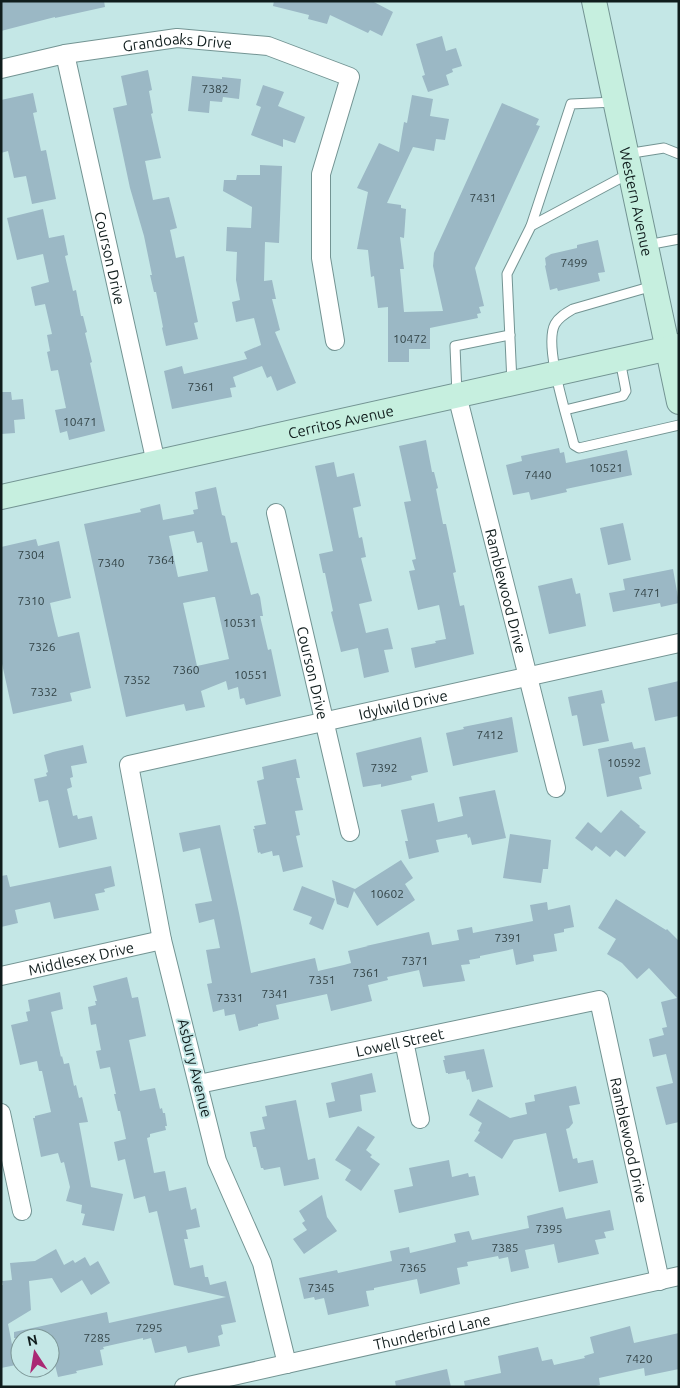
<svg xmlns="http://www.w3.org/2000/svg" width="680" height="1388" font-family="Ubuntu,sans-serif">
<rect width="100%" height="100%" fill="#c4e7e6"/>
<g fill="#9bb8c5" fill-rule="evenodd">
<path d="M1 1H104L105 7 55 18V17L1 31Z"/>
<path d="M274 1H372L393 12 382 36 370 30 368 33 330 15 327 24 308 19 309 15 273 6Z"/>
<path d="M442 36 446 51 456 48 462 66 452 69 453 72 446 75 449 85 428 92 422 76 425 75 416 44Z"/>
<path d="M148 70 152 90 149 91 153 113 151 114 161 158 145 161 153 200 169 197 177 228 170 230 176 258 184 256 198 322 194 323 198 339 166 346 162 328 163 327 156 292H154L150 275H152L144 236 130 188 113 108 127 105 121 76Z"/>
<path d="M192 76 222 79V77L241 79 239 99 223 97 222 102 210 101 209 113 188 111Z"/>
<path d="M263 85 284 92 278 106 305 117 295 143 283 139V147L251 135 261 107 256 105Z"/>
<path d="M33 93 37 112 33 113 41 151 46 150 56 199 32 204 26 176 14 178 8 151 1 153V100Z"/>
<path d="M412 95 433 99 430 116 449 119 445 140 436 139 434 151 413 147 387 203 401 205V208L406 209 404 238 400 237 404 269H400L404 312 443 311 433 266 434 253 502 103 539 119 536 125 540 126 475 268 484 306 479 307 481 313 477 314 478 318 430 328V349H409V362H388V307L378 308 374 276 371 277 368 250 357 249 368 192 357 188 379 143 399 152 404 122 407 123Z"/>
<path d="M260 165 282 166 279 243 265 242 264 281 272 280 276 299H272L280 330 275 332 296 383 277 391 271 376 267 378 262 366 233 377 236 387 230 388 232 397 172 409 164 371 182 366 184 374 247 359 244 352 261 345 254 318 236 322 232 302 240 300 236 280 237 252 226 251 227 227 251 228 252 207 223 191 224 180H236L237 175H260Z"/>
<path d="M43 209 49 238 64 235 68 255 65 256 73 291 76 290 81 316H83L87 332 85 333 92 362 90 363 105 431 69 440 67 431 60 433 55 410 66 408 58 370 51 371 47 352 50 351 47 335 52 334 45 304 35 306 31 287 49 282 43 254 17 260 7 218Z"/>
<path d="M598 240 605 272 598 273 600 281 558 291 557 288 550 290 545 266 546 265 545 258 551 254 577 248V245Z"/>
<path d="M1 392H11L12 400 23 399 25 419 14 420 15 433 1 434Z"/>
<path d="M426 440 432 472H434L438 488 436 489 443 524H446L456 572 453 573 460 606 464 605 474 654 415 668 411 648 436 643 435 641 446 639 439 605 418 610 409 571 415 570 412 560 416 559 404 502 411 501 399 446Z"/>
<path d="M559 448 560 453 564 452 566 463 627 450 632 475 566 489 567 492 531 500 529 492 513 495 506 465 522 461 521 456Z"/>
<path d="M334 462 337 477 354 473 361 506 353 508 359 538 362 537 366 557 361 558 372 601 359 604 366 633 388 628 393 649 384 650 389 672 364 678 358 648 341 652 331 612 333 611 325 573H323L319 554 333 551 315 466Z"/>
<path d="M216 487 222 515 225 516 231 543 237 542 251 595 258 593 260 597 263 616H260L268 650 271 649 281 696 246 705 244 698 240 699 238 687 228 690 226 681 201 691 205 707 186 711 184 704 126 717 84 524 141 512 140 509 160 504 163 520 194 514 193 510 198 509 195 492ZM194 531 197 543 202 542 208 571 178 577 169 536ZM213 597H215L229 659 197 666 183 603Z"/>
<path d="M623 523 631 560 608 565 600 528Z"/>
<path d="M36 539 38 546 59 541 71 598 50 603 54 621 58 637 79 632 91 688 70 693 72 701 13 714 1 659V547Z"/>
<path d="M673 569 679 603 661 607 660 603 613 612 609 593 625 590 623 579Z"/>
<path d="M572 578 576 594 580 593 586 626 549 634 538 586Z"/>
<path d="M679 681V716L655 721 648 688Z"/>
<path d="M602 690 605 703 601 704 609 741 583 746 577 715 572 716 568 697Z"/>
<path d="M512 717 518 752 453 766 446 733 464 729 463 727Z"/>
<path d="M421 737 428 772 411 776 412 780 381 787V784L363 787 356 753Z"/>
<path d="M632 742 634 749 645 747 651 774 639 777 642 789 607 797 598 749Z"/>
<path d="M83 745 87 763 71 766 73 777 70 778 72 787 67 789 73 816 77 815 78 819 92 816 97 839 59 848 48 800 39 802 34 779 47 776 46 773 48 772 44 755 53 752Z"/>
<path d="M296 759 300 778H296L303 810 295 811 300 835 296 836 303 867 283 872 279 855 273 856 272 851 261 854 260 852 258 853 253 829H255L254 826 266 824 257 781 264 779 262 767Z"/>
<path d="M495 790 506 838 472 845 470 837 468 838 467 834 436 840 439 852 409 859 405 841H408L401 810 434 803 438 822 463 816 459 797Z"/>
<path d="M621 810 640 826 639 827 646 832 625 857 616 850 610 857 596 846 592 851 575 838 588 822 601 833Z"/>
<path d="M220 825 239 913 251 973 315 958 318 971 344 965 351 963 348 951 368 946H366L429 932 432 945 459 940 457 930 472 927 473 933 533 921 530 905 547 902 548 910 570 905 574 927 564 929V932L554 934 557 951 533 955 534 961 516 965 513 949 480 956V958L469 960 470 964 461 965 465 981 423 987 419 970 387 977 388 980 368 985 372 1001 331 1011 327 994 276 1005 279 1019 258 1024V1026L239 1031 235 1014 225 1016 224 1009 213 1012 207 984 212 983 206 950 220 948 214 919 199 923 195 904 212 901 200 848 183 852 179 833Z"/>
<path d="M510 834 551 840 548 869H543L541 883 503 878Z"/>
<path d="M401 860 413 878 405 884 415 900 377 926 354 891 348 908 337 904 332 880 355 889Z"/>
<path d="M111 866 115 886 104 889 105 892 95 894 99 910 54 919 50 902 15 910 18 923 1 927V876L7 875 10 887Z"/>
<path d="M302 886 335 899 323 930 309 924 312 917 293 910Z"/>
<path d="M616 899 666 930 667 929 678 940 679 1122 666 1125 656 1087 673 1083 666 1054 653 1057 649 1039 664 1035 662 1028 667 1027 661 1002 677 998 649 968 637 979 622 963 607 954 616 939 598 928Z"/>
<path d="M127 977 132 998 138 997 146 1036 129 1040 140 1091 155 1088 160 1109 162 1108 163 1113H165L167 1126H165L166 1130 150 1134V1137L147 1138 154 1173 165 1171 169 1191 186 1187 191 1210 196 1208 200 1227 186 1230 188 1239H184L190 1268 203 1265 205 1277H208L210 1285 226 1281 236 1322 221 1325 223 1334 218 1336 220 1346 188 1353 186 1346 155 1353 151 1338 143 1340V1338L103 1347 104 1349 100 1350 103 1365 76 1371 77 1373 58 1377 54 1361 50 1362V1338H14V1332L107 1312 109 1323 226 1297 174 1285 157 1211 149 1213 145 1196 134 1199 125 1159 118 1161 114 1142 126 1139 120 1111H118L114 1094H116L110 1067 100 1069 96 1051 101 1050 96 1024 91 1025 88 1007 96 1005 95 1001H97L93 986Z"/>
<path d="M60 992 63 1009 51 1012 61 1057 62 1056 64 1064 69 1063 74 1086 76 1085 79 1098 82 1097 88 1122 79 1123 91 1187 123 1194 114 1231 82 1225 85 1214 81 1213 82 1205 66 1201 70 1187 64 1162 61 1163 58 1153 41 1157 33 1118H35V1116L51 1112 42 1071H39L37 1061 20 1065 11 1025 28 1021 26 1012 30 1011 28 1000Z"/>
<path d="M484 1049 493 1087 472 1092 469 1079 467 1080 465 1071 448 1074V1073H446L443 1060H445L444 1056Z"/>
<path d="M372 1073 376 1092 360 1095 362 1111 329 1118 326 1103 335 1101 331 1083Z"/>
<path d="M576 1086 580 1104 569 1106 573 1123 569 1128 566 1129 573 1159 577 1158 578 1163 593 1160 598 1183 559 1192 546 1133 514 1140 502 1159 474 1141 480 1132 478 1131 482 1123 469 1115 478 1099 510 1118 527 1114 525 1103 535 1101 534 1095Z"/>
<path d="M296 1100 308 1160 315 1158 319 1179 284 1186 280 1167 264 1170 263 1168H261L256 1147H253L250 1132 265 1129 262 1117 267 1116 265 1106Z"/>
<path d="M358 1126 375 1137 366 1150 372 1155 370 1157 380 1164 361 1191 345 1180 351 1170 335 1160Z"/>
<path d="M449 1160 452 1177 468 1173 469 1177 475 1176 479 1195 399 1213 394 1190 413 1186 409 1168Z"/>
<path d="M322 1195 327 1217 337 1231 304 1254 293 1239 307 1230 302 1223 305 1221 299 1211Z"/>
<path d="M563 1207 566 1219 610 1210 614 1230 604 1232 606 1238 595 1240 599 1254 558 1263 554 1244 525 1250 529 1268 511 1272 508 1257 499 1259 498 1256 467 1262 468 1266 457 1268 460 1284 420 1294 417 1279 374 1288V1290L366 1291 369 1306 328 1315 324 1298 315 1300 314 1297 304 1299 299 1278 337 1270 338 1273 392 1261 390 1251 409 1247 410 1253 456 1242 454 1234 469 1231 472 1240 529 1228 527 1216Z"/>
<path d="M56 1249 64 1265 73 1260 75 1263 85 1257 90 1266 98 1261 110 1283 91 1295 82 1280 61 1293 52 1278 29 1281 31 1310 8 1324 16 1365 1 1368V1285H3L2 1281 12 1280 10 1263 35 1261Z"/>
<path d="M630 1326 634 1343 679 1333V1369L645 1376 644 1368 599 1378 600 1385 592 1387H465L464 1381 501 1373 498 1356 538 1347 542 1361 552 1359 554 1365 585 1358 584 1356 594 1353 590 1337Z"/>
<path d="M447 1369 451 1387H396L395 1381Z"/>
</g>
<g fill="none" stroke-linecap="round" stroke-linejoin="round">
<defs>
<g id="lane">
<path d="M626 154 664 148 679 154"/>
<path d="M531 226 571 104 615 102"/>
<path d="M647 245 679 239"/>
<path d="M653 286 573 309C566 313 559 317 555 324 543 346 568 419 574 445L579 448 679 425"/>
<path d="M512 383 507 274 531 226 630 173"/>
<path d="M457 395 455 346 510 335"/>
<path d="M565 410 623 396 626 391 620 360"/>
</g>
<g id="street">
<path id="s1" d="M65 54 156 463"/>
<path id="s2" d="M1 69 65 54 177 38 268 46 350 77 321 174V258L335 341"/>
<path id="s3" d="M457 395 556 788"/>
<path id="s4" d="M276 513 350 832"/>
<path id="s5" d="M1 976 162 940"/>
<path d="M404 1041 420 1119"/>
<path id="s6" d="M199 1084 599 1000 660 1281"/>
<path d="M1 1113 22 1211"/>
<path id="s7" d="M287 1364 262 1263 217 1161 162 940 129 765 679 643"/>
<path id="s8" d="M184 1387 679 1276"/>
</g>
<g id="secondary">
<path id="s9" d="M594 1 679 402"/>
<path id="s10" d="M1 497 679 346"/>
</g>
</defs>
<use href="#lane" stroke="#739493" stroke-width="11"/>
<use href="#street" stroke="#739493" stroke-width="20"/>
<use href="#secondary" stroke="#739493" stroke-width="26"/>
<use href="#lane" stroke="#fff" stroke-width="9"/>
<use href="#street" stroke="#fff" stroke-width="18"/>
<use href="#secondary" stroke="#c6efdf" stroke-width="24"/>
</g>
<g text-anchor="middle" dominant-baseline="central" stroke-width="4" stroke-linejoin="round" paint-order="stroke">
<g font-size="12" fill="#334447">
<text x="215" y="88">7382</text>
<text x="483" y="197">7431</text>
<text x="574" y="262">7499</text>
<text x="410" y="338">10472</text>
<text x="201" y="386">7361</text>
<text x="80" y="421">10471</text>
<text x="606" y="467">10521</text>
<text x="538" y="474">7440</text>
<text x="31" y="554">7304</text>
<text x="161" y="559">7364</text>
<text x="111" y="562">7340</text>
<text x="647" y="592">7471</text>
<text x="31" y="600">7310</text>
<text x="240" y="622">10531</text>
<text x="42" y="646">7326</text>
<text x="186" y="669">7360</text>
<text x="251" y="674">10551</text>
<text x="137" y="679">7352</text>
<text x="44" y="691">7332</text>
<text x="490" y="734">7412</text>
<text x="624" y="762">10592</text>
<text x="384" y="767">7392</text>
<text x="387" y="893">10602</text>
<text x="508" y="937">7391</text>
<text x="415" y="960">7371</text>
<text x="366" y="972">7361</text>
<text x="322" y="979">7351</text>
<text x="275" y="993">7341</text>
<text x="230" y="997">7331</text>
<text x="549" y="1228">7395</text>
<text x="505" y="1247">7385</text>
<text x="413" y="1267">7365</text>
<text x="321" y="1287">7345</text>
<text x="149" y="1327">7295</text>
<text x="97" y="1337">7285</text>
<text x="639" y="1358">7420</text>
</g>
<g font-size="15" fill="#101d1d" stroke="#c4e7e6">
<text stroke="none"><textPath href="#s2" startOffset="179">Grandoaks Drive</textPath></text>
<text stroke="none"><textPath href="#s9" startOffset="205">Western Avenue</textPath></text>
<text stroke="none"><textPath href="#s1" startOffset="209">Courson Drive</textPath></text>
<text stroke="none"><textPath href="#s10" startOffset="348">Cerritos Avenue</textPath></text>
<text stroke="none"><textPath href="#s3" startOffset="202">Ramblewood Drive</textPath></text>
<text stroke="none"><textPath href="#s4" startOffset="164">Courson Drive</textPath></text>
<text stroke="none"><textPath href="#s7" startOffset="902">Idylwild Drive</textPath></text>
<text stroke="none"><textPath href="#s5" startOffset="82">Middlesex Drive</textPath></text>
<text stroke="none"><textPath href="#s6" startOffset="205">Lowell Street</textPath></text>
<text transform="translate(195 1068) rotate(76)">Asbury Avenue</text>
<text stroke="none"><textPath href="#s6" startOffset="552">Ramblewood Drive</textPath></text>
<text stroke="none"><textPath href="#s8" startOffset="254">Thunderbird Lane</textPath></text>
</g>
</g>
<rect width="680" height="1388" fill="none" stroke="#101d1d" stroke-width="5"/>
<g transform="translate(35 1353) rotate(348)"><circle r="24" fill="#c4e7e6" stroke="#7c9696"/>
<path d="M0-4L9 19L0 12L-9 19Z" fill="#aa2874"/>
<text y="-8" font-size="14" font-weight="bold" text-anchor="middle" fill="#101d1d">N</text>
</g>
</svg>
